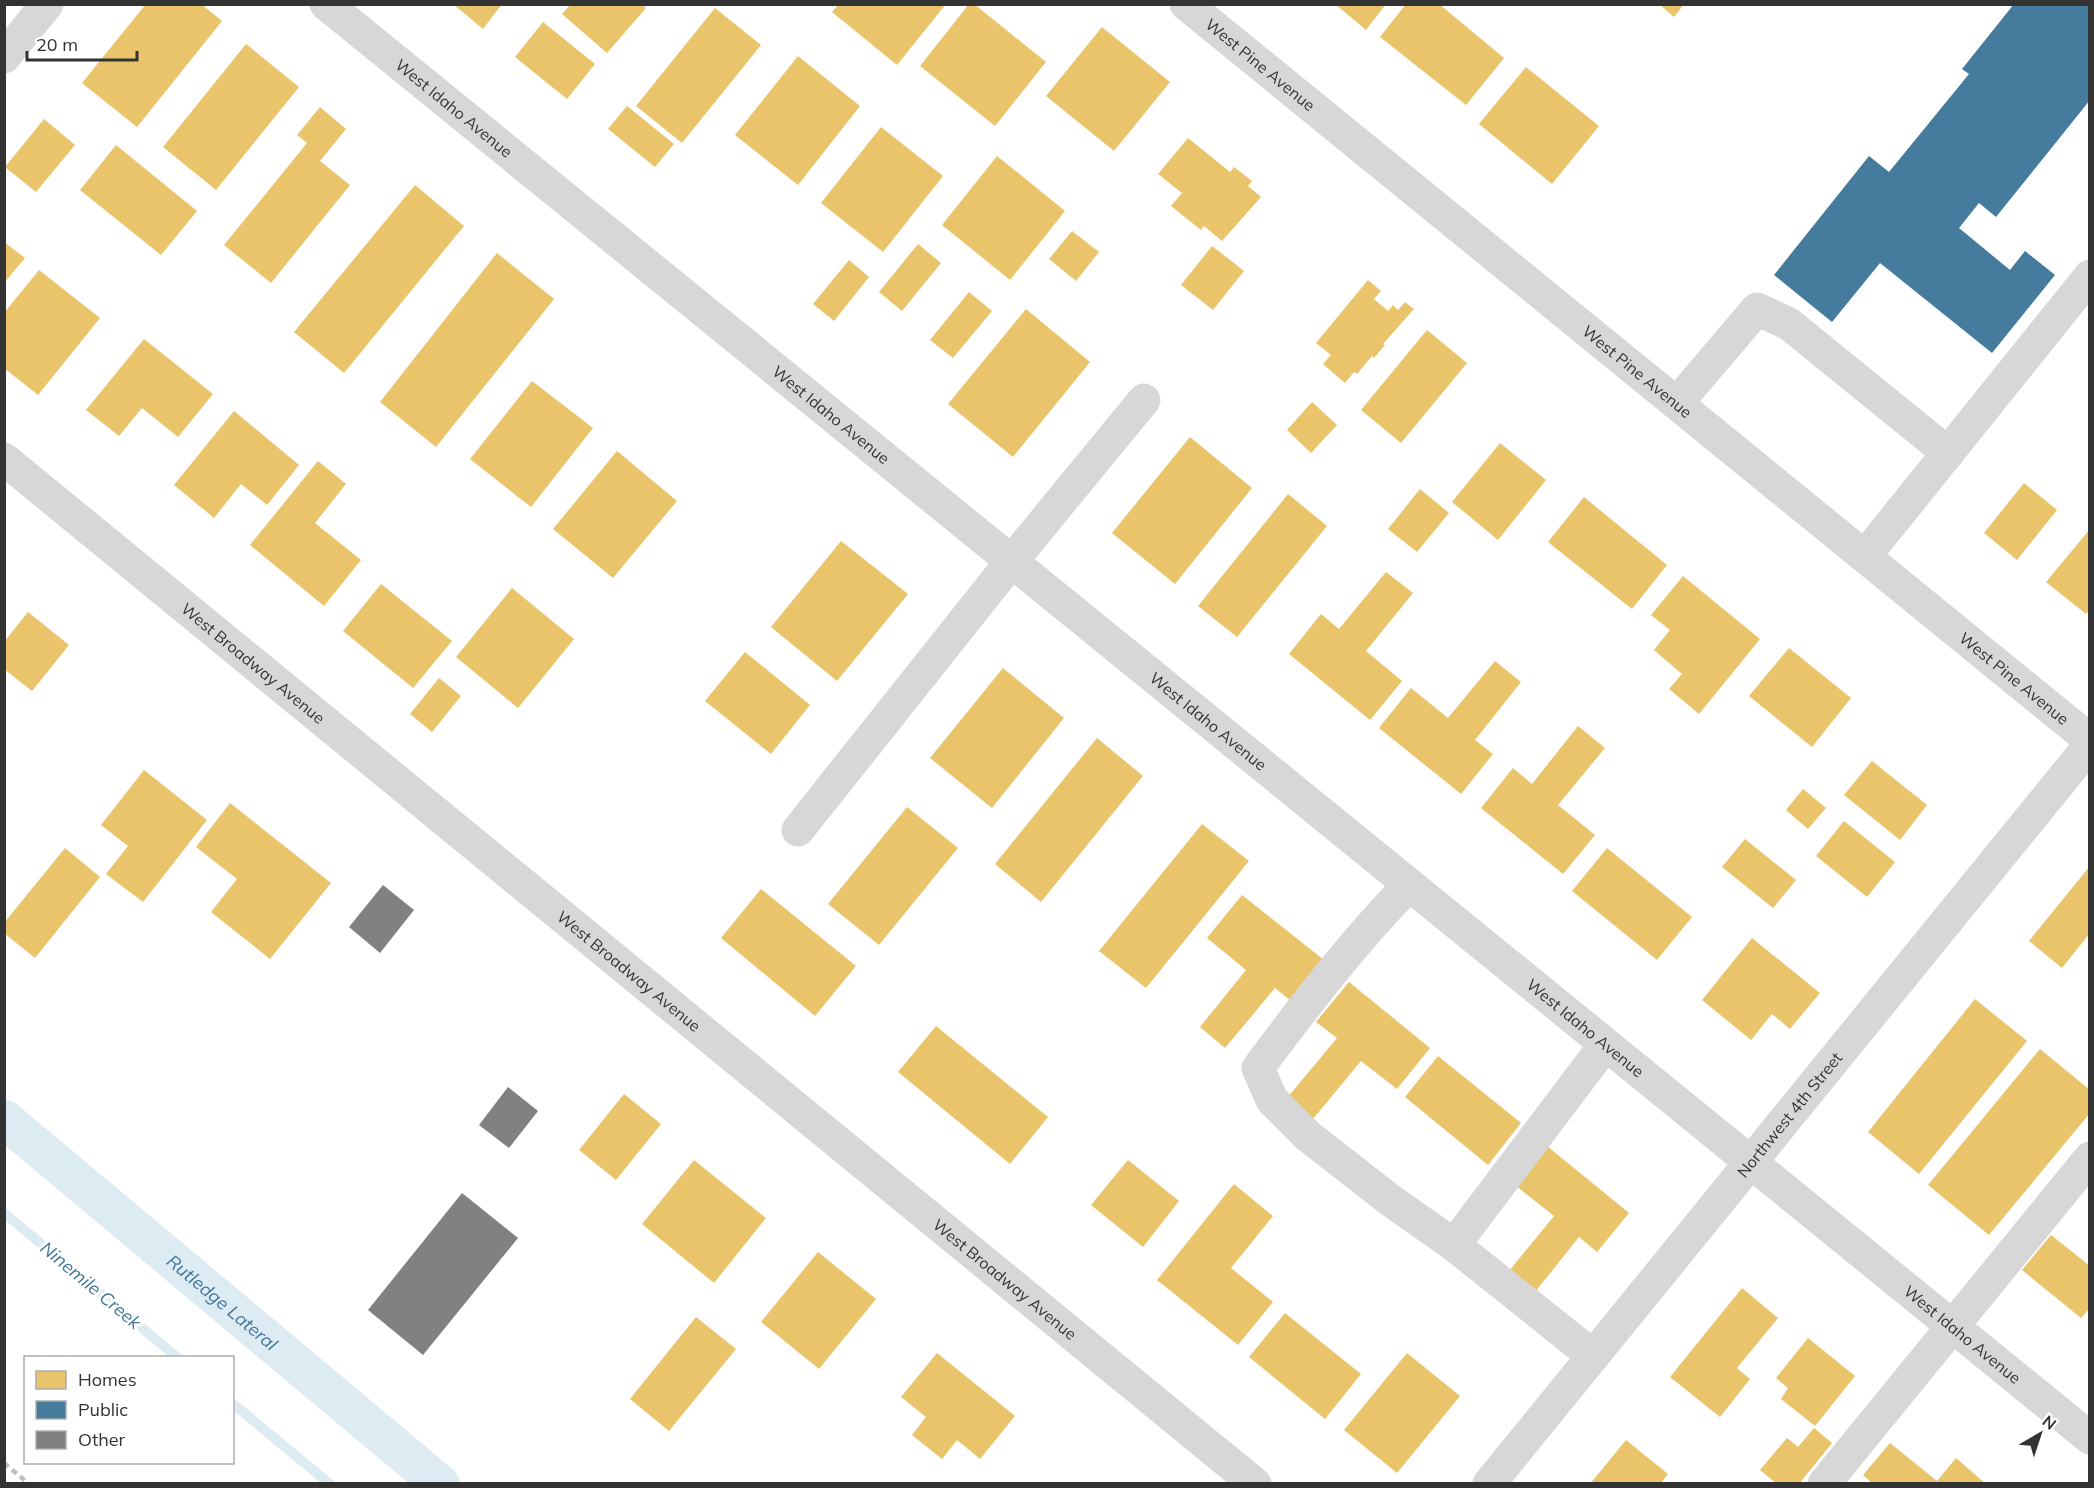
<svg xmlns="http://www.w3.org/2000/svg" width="2094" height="1488" font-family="Mulish,sans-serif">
<rect width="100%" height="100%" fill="#fff"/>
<g fill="#e9c46a">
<path d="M146 4H201L222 21 137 127 82 83Z"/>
<path d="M453 4H502L483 29Z"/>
<path d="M571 4H642L646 8 607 53 562 14Z"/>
<path d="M839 4H946L897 65 832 12Z"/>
<path d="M969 4H974L1046 62 995 126 920 66Z"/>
<path d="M1335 4H1386L1366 30Z"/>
<path d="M1406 4H1439L1504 58 1466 105 1380 37Z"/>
<path d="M1659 4H1684L1674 17Z"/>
<path d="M715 8 761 45 682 143 636 106Z"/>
<path d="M543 22 595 64 567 99 515 57Z"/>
<path d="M1102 27 1170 82 1114 151 1046 96Z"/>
<path d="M246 44 299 87 216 190 163 147Z"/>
<path d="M798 56 860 106 798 185 735 135Z"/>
<path d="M1526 67 1599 126 1552 184 1479 124Z"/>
<path d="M627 106 674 144 655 167 608 129Z"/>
<path d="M320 107 346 129 320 161 350 185 271 283 224 245 307 143 297 135Z"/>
<path d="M44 119 75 145 36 192 5 167Z"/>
<path d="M881 127 943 176 883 252 821 203Z"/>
<path d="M1188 138 1230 172 1234 167 1252 181 1248 186 1261 197 1222 241 1204 226 1201 230 1171 206 1182 193 1158 174Z"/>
<path d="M116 145 197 211 161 255 80 190Z"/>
<path d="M997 156 1065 211 1010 280 942 225Z"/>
<path d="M415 185 464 226 344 373 294 332Z"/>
<path d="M1072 231 1099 252 1076 281 1049 259Z"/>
<path d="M4 242 25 258 4 283Z"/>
<path d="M918 244 941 263 902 311 879 292Z"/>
<path d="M1212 246 1244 271 1213 310 1181 285Z"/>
<path d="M497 253 554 299 436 447 380 402Z"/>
<path d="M849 260 869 277 834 321 813 304Z"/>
<path d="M39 270 100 318 38 395 4 368V313Z"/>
<path d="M1368 280 1381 291 1374 299 1388 311 1393 305 1398 310 1405 302 1414 309 1383 344 1385 345 1374 358 1372 356 1357 374 1354 372 1345 383 1323 364 1331 355 1316 343Z"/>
<path d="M969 292 992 311 953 358 930 340Z"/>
<path d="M1026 309 1090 362 1013 457 948 404Z"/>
<path d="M1427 330 1467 363 1401 443 1361 410Z"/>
<path d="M144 339 213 394 178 437 142 408 119 436 86 410Z"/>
<path d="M532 381 593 428 531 507 470 459Z"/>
<path d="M1312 402 1337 425 1311 453 1287 430Z"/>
<path d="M234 411 299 465 267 505 241 484 214 518 174 485Z"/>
<path d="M1190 437 1252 488 1175 584 1112 533Z"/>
<path d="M1500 443 1546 480 1498 540 1452 502Z"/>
<path d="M617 451 677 501 613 578 553 529Z"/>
<path d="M318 461 346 484 315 523 361 560 324 606 250 545Z"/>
<path d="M2024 483 2057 510 2017 560 1984 533Z"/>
<path d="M1420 489 1449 513 1417 552 1388 529Z"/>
<path d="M1288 494 1327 526 1237 637 1198 606Z"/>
<path d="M1584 497 1667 565 1632 609 1548 542Z"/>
<path d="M2090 529V610L2086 614 2046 582Z"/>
<path d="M841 541 908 594 837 681 771 627Z"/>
<path d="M1386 572 1413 593 1366 651 1402 681 1370 720 1289 654 1321 614 1339 629Z"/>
<path d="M1683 576 1760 639 1699 714 1669 689 1682 674 1654 650 1670 630 1651 615Z"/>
<path d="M381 584 452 641 413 688 343 631Z"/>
<path d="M512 588 574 639 518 708 456 657Z"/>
<path d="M28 612 69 645 32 691 4 669V642Z"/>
<path d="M1789 648 1851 698 1812 747 1749 696Z"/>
<path d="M745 652 810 705 771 754 705 701Z"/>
<path d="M1495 661 1521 682 1475 740 1493 754 1461 794 1379 728 1411 688 1448 718Z"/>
<path d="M1003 668 1064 718 992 808 930 758Z"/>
<path d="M439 678 461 696 432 732 410 714Z"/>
<path d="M1578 726 1605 748 1558 805 1595 835 1563 874 1481 808 1513 768 1532 784Z"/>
<path d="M1097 738 1143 776 1041 902 995 864Z"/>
<path d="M1872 761 1927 805 1900 840 1844 795Z"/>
<path d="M144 770 207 820 143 902 106 874 128 846 101 825Z"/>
<path d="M1803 789 1826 808 1808 829 1786 810Z"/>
<path d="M230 803 331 883 270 959 211 912 237 879 196 847Z"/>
<path d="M907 807 958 848 879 945 828 904Z"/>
<path d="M1844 821 1895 862 1867 897 1816 856Z"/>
<path d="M1202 824 1249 861 1146 988 1099 951Z"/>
<path d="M1745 839 1796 880 1773 908 1722 867Z"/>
<path d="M65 848 100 877 35 958 4 933V923Z"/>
<path d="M1607 848 1692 917 1657 960 1572 891Z"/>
<path d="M2090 866V933L2062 968 2029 941Z"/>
<path d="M761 889 856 966 815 1016 721 938Z"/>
<path d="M1242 895 1324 960 1291 1001 1275 988 1225 1048 1200 1027 1246 970 1207 938Z"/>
<path d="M1752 938 1820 993 1790 1029 1772 1014 1751 1040 1702 1000Z"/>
<path d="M1349 982 1430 1048 1397 1089 1361 1061 1313 1119 1287 1098 1337 1038 1316 1022Z"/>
<path d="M1975 999 2027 1041 1919 1174 1868 1132Z"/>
<path d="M936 1026 1048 1117 1010 1164 898 1072Z"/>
<path d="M2040 1049 2090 1090V1113L1989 1235 1928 1185Z"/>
<path d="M1438 1056 1521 1123 1488 1165 1405 1097Z"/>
<path d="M624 1094 661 1124 616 1180 579 1150Z"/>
<path d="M1547 1146 1629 1213 1597 1252 1579 1237 1535 1292 1509 1271 1554 1216 1515 1185Z"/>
<path d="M694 1160 766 1218 714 1283 642 1224Z"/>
<path d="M1128 1160 1179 1201 1143 1247 1091 1205Z"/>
<path d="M1234 1184 1273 1216 1231 1268 1273 1302 1238 1345 1157 1280Z"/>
<path d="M2051 1235 2090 1266V1308L2081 1318 2022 1270Z"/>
<path d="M818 1252 876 1299 819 1369 761 1322Z"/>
<path d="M1742 1288 1778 1318 1737 1368 1750 1379 1720 1417 1670 1377Z"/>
<path d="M1285 1313 1361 1374 1325 1419 1249 1357Z"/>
<path d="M696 1317 736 1349 669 1431 630 1399Z"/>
<path d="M1808 1338 1855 1376 1815 1426 1781 1399 1788 1388 1776 1378Z"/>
<path d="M937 1353 1015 1416 980 1459 957 1440 942 1459 912 1435 926 1417 901 1397Z"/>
<path d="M1407 1353 1460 1396 1397 1473 1344 1430Z"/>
<path d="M1814 1428 1832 1443 1799 1484H1777L1760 1470 1787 1438 1798 1447Z"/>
<path d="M1626 1440 1668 1474 1660 1484H1590Z"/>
<path d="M1890 1443 1937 1481 1956 1458 1986 1484H1873L1863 1475Z"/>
</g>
<path fill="#457b9d" d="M2014 4H2090V100L1996 217 1979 203 1959 228 2010 270 2025 251 2055 275 1992 353 1880 263 1832 322 1774 275 1869 156 1889 172 1969 74 1962 69Z"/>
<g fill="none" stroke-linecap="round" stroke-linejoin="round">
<g stroke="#ddebf3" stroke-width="10">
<path d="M4 1213 178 1358"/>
<path d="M232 1403 330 1484"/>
</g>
<path stroke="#ddebf3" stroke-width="39" id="s1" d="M4 1119 440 1484"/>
</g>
<g fill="#818181">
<path d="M383 885 414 910 380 953 349 927Z"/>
<path d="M508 1087 538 1111 509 1148 479 1125Z"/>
<path d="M462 1193 518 1238 423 1355 368 1310Z"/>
</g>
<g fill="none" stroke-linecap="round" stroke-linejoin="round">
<g stroke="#d7d7d7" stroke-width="33">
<path id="s2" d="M326 4 2090 1438"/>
<path id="s3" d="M1186 4 2090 740"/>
<path d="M4 57 47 4"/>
<path d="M1677 403 1757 309 1789 324 1948 453"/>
<path id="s4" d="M4 459 1255 1484"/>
<path d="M1865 556 2090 276"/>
<path d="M798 830 1011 562 1144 400"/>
<path d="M1409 885C1354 941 1305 1005 1258 1068L1272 1100 1308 1136 1390 1200 1454 1245 1605 1045"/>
<path d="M1454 1245 1593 1356"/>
<path id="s5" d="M1489 1484 2090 745"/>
<path d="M1824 1484 2090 1158"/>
</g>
<path stroke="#bebebe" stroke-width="4.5" stroke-dasharray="6 4.5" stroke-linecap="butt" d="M4 1463 29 1484"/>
</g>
<g text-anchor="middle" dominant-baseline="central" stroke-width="6" stroke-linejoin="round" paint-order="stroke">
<g font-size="16" fill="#333" stroke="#fff">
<text stroke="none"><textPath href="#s3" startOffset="96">West Pine Avenue</textPath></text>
<text stroke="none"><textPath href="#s2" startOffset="165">West Idaho Avenue</textPath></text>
<text stroke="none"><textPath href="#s3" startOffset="582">West Pine Avenue</textPath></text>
<text stroke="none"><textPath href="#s2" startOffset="651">West Idaho Avenue</textPath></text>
<text stroke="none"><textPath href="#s4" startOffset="322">West Broadway Avenue</textPath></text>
<text stroke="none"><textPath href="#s3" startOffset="1068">West Pine Avenue</textPath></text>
<text stroke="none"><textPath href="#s2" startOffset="1137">West Idaho Avenue</textPath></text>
<text stroke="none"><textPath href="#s4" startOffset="808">West Broadway Avenue</textPath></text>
<text stroke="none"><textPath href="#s2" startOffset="1623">West Idaho Avenue</textPath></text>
<text stroke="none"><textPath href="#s5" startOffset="476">Northwest 4th Street</textPath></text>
<text stroke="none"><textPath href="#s4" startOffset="1294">West Broadway Avenue</textPath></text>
<text stroke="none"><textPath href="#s2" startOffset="2109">West Idaho Avenue</textPath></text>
</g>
<g font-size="18" font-style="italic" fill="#3f7597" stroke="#fff">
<text transform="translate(91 1285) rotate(40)">Ninemile Creek</text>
<text stroke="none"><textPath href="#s1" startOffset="285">Rutledge Lateral</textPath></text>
</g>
</g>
<rect width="2094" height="1488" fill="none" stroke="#333333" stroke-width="12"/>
<rect x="24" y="1356" width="210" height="108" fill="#ffffff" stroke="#adadad" stroke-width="1.5"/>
<rect x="36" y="1371" width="30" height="18" fill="#e9c46a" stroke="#adadad" stroke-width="1.5"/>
<text x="78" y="1386" font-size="18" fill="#333333">Homes</text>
<rect x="36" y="1401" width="30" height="18" fill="#457b9d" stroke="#adadad" stroke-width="1.5"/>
<text x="78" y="1416" font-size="18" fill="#333333">Public</text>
<rect x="36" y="1431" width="30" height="18" fill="#818181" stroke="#adadad" stroke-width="1.5"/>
<text x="78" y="1446" font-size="18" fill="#333333">Other</text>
<g transform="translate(2040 1434) rotate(39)" stroke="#ffffff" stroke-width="4.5" paint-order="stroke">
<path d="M0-4.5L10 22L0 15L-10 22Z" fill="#333333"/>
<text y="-9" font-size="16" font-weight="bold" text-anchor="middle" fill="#333333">N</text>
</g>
<path d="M27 51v9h110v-9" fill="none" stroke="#333333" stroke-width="3"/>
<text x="36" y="51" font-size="18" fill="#333333" stroke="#ffffff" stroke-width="4.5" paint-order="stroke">20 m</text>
</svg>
